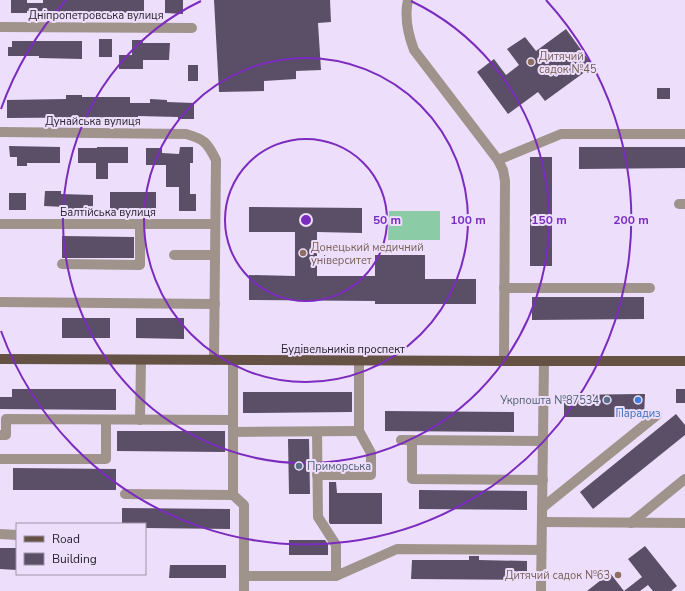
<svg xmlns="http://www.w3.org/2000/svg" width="685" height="591" font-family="'Nunito Sans',sans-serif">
<rect width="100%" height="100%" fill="#eddffb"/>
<path fill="#8bcca7" d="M389 211H440V240H388Z"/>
<g fill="#5b4f67">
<path d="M11 0H27V3H43V0H144V13L27 11V13H11Z"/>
<path d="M165 0H183V14L165 13Z"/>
<path d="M214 0H330L331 22 318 23 321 70 296 71V79L264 81V91L219 92Z"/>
<path d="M566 29 593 66 545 101 538 92 508 114 477 72 494 59 506 75 519 65 507 49 525 37 536 51Z"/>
<rect x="99" y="39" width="13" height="18"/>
<path d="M132 40H143V43H170L169 60H143V69H119V55H132Z"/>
<path d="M12 41H82V59L39 58V56H8V47H12Z"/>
<rect x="188" y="65" width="10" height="16"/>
<rect x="657" y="88" width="13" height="11"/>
<path d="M66 95H82V97H130V103H150V99L167 100V102L194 103V119H178V117L138 116V117L7 118V100L66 99Z"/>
<path d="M9 146 60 147V163H27V166H17V157H10Z"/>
<path d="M97 147H128V163H108V179H96V163H78V148H97Z"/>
<path d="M180 147H193V163H190V194H196V211H179V187H166V165H146V148H162V153L179 154Z"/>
<path d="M579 147H685V168L579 169Z"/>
<rect x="530" y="157" width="22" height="109"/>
<path d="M45 191H61V194L93 195V211L64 210V207L44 206Z"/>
<path d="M110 192H156V211L110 210Z"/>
<rect x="9" y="193" width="17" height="17"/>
<path d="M249 207 362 208V233L317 232V276H375V255H425V279H476V304H375V301L249 300V275L295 276V232H249Z"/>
<path d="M62 236 134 237V258H62Z"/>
<path d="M532 297H644V319L532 320Z"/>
<rect x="62" y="318" width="48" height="20"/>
<path d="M136 318H184V339L136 338Z"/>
<path d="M12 389H116V410L0 409V397H12Z"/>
<rect x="676" y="389" width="9" height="14"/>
<path d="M243 392H352V412L243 413Z"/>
<path d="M639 394H645L644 417H564V395Z"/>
<path d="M385 411 514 412V432L385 431Z"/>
<path d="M676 414 685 425V435L593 509 580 492Z"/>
<path d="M117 431H225V452L117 451Z"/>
<path d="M288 439H309L310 494H289Z"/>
<path d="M13 468 116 469V490H13Z"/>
<path d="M329 482H336L337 493H382V524H330L329 522Z"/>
<path d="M419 490 527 491V510L419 509Z"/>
<path d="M122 508 230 509V529L145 528V524H122Z"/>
<path d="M289 540H325L328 544V555H289Z"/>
<path d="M645 546 677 586 671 591H653L648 585 640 591H587L610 573 624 591 642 577 628 559Z"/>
<path d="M0 548H17V570L0 569Z"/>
<path d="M469 556H479V560L527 561V580L411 579 412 560H469Z"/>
<path d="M170 565H226V578H169Z"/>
</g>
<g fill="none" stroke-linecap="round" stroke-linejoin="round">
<g stroke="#a0938c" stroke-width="10">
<path d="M408 0C404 17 408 34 414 50L498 160 503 170 505 181 504 361"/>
<path d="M0 27 192 28"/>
<path d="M0 132 186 134C204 139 207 142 216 160L214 360"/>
<path d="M498 160 561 134H685"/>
<path d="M679 204H685"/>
<path d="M0 224H215"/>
<path d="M174 255H215"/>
<path d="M62 264 140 265V224"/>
<path d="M504 288H650"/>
<path d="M0 302 215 304"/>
<path d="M140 420 141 360"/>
<path d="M233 432 359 431"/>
<path d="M317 432 318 517 336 545V576"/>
<path d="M0 435H6V419L233 420"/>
<path d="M401 440 543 441"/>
<path d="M412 440V479L543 480"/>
<path d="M0 459H106V420"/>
<path d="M317 475H371V453L359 431V361"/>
<path d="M125 494 233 495 244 505V591"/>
<path d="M233 495V360"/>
<path d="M542 508 657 415"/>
<path d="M542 522 685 523"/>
<path d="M631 523 685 479"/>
<path d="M0 534 17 535"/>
<path d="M244 576H336L397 549 541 550"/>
<path d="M541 591 544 361"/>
</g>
<path stroke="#665145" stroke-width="10" d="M0 359 533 361H685"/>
</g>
<g fill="none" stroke="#7b2cbf" stroke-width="2">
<circle cx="306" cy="220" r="81"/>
<circle cx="306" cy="220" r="162"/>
<path d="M411 1A243 243 0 1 1 201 1"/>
<path d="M1 109A325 325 0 0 1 66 0M546 0A325 325 0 1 1 1 331"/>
</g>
<g fill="#8d6e63" stroke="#eddffb" stroke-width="1.5">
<circle cx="531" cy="62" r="4"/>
<circle cx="303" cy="253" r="4"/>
<circle cx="618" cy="575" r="4"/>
</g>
<g fill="#5c6f8a" stroke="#eddffb" stroke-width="1.5">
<circle cx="607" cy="400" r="4"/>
<circle cx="299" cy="466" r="4"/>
</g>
<circle fill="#3f7fe0" stroke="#eddffb" stroke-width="1.5" cx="638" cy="400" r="4"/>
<g text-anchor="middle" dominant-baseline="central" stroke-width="4" stroke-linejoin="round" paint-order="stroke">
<g font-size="11" fill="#28222d" stroke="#eddffb">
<text x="96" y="15">Дніпропетровська вулиця</text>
<text x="93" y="121">Дунайська вулиця</text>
<text x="108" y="212">Балтійська вулиця</text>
<text x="343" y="349">Будівельників проспект</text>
</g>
<g font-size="11" fill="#785e54" stroke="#eddffb" text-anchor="start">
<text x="539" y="56">Дитячий<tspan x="539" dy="13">садок №45</tspan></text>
<text x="311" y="247">Донецький медичний<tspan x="311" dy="13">університет</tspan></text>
<text x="610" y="575" text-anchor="end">Дитячий садок №63</text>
</g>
<g font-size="11" fill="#4e5e75" stroke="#eddffb" text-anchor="end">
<text x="599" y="400">Укрпошта №87534</text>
<text x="307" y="466" text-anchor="start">Приморська</text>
</g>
<g font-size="11" fill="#366cbe" stroke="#eddffb">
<text x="638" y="413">Парадиз</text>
</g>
</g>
<circle cx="306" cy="220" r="6" fill="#7b2cbf" stroke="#eddffb" stroke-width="2"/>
<g font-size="12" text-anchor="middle" font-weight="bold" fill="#7b2cbf" stroke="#eddffb" stroke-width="4" stroke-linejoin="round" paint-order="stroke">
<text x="387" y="224">50 m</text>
<text x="468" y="224">100 m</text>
<text x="549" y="224">150 m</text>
<text x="631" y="224">200 m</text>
</g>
<rect x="16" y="523" width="130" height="52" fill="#eddffb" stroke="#9e93a9"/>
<rect x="24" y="536" width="20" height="6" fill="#665145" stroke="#9e93a9"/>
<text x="52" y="543" font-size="12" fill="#28222d">Road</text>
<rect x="24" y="553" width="20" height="12" fill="#5b4f67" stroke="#9e93a9"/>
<text x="52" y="563" font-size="12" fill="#28222d">Building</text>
</svg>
